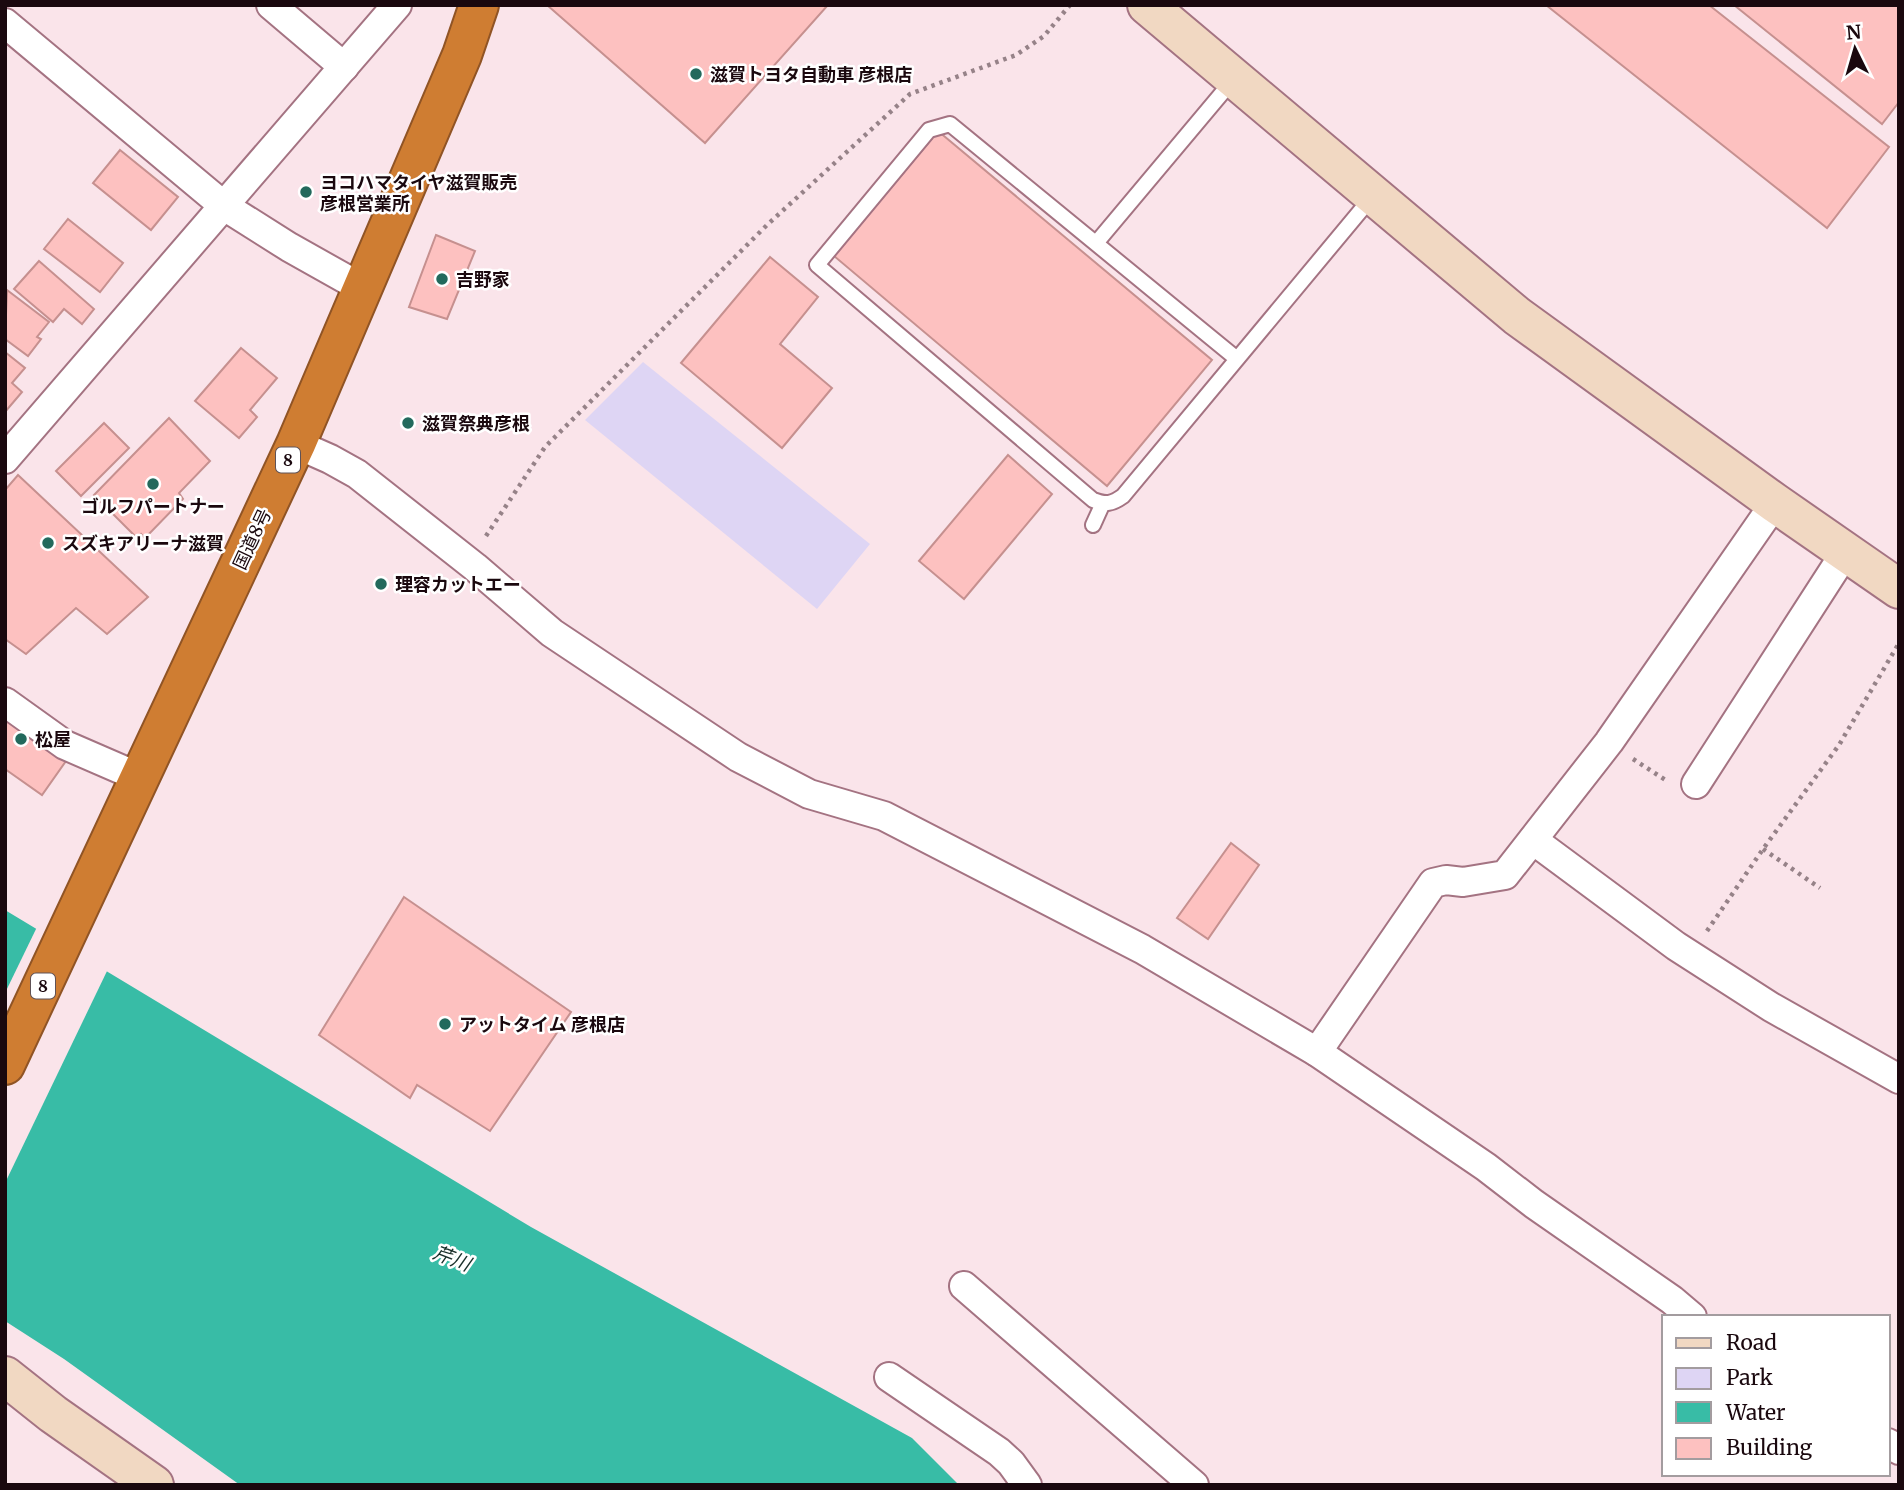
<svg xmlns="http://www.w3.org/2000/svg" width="1904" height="1490" font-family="Merriweather,'Noto Sans JP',serif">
<rect width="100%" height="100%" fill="#fae4ea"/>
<path fill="#ded5f4" d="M643 362 870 544 817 609 585 420Z"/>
<path fill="#38bca6" d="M5 910 531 1227 912 1438 959 1485H240L64 1359 5 1321Z"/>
<path fill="#fae4ea" d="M37 927 108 969 5 1183V993Z"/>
<g fill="#fdc1c0" stroke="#c6908f" stroke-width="2">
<path d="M547 5H828L705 143Z"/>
<path d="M1546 5H1709L1889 147 1827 228Z"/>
<path d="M1734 5H1899V102L1882 124Z"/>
<path d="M938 131 1212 360 1107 486 834 256Z"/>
<path d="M120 150 178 197 151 230 93 183Z"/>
<path d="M68 219 123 263 100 292 44 249Z"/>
<path d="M436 235 475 251 447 319 409 307Z"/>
<path d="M770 257 818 297 780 344 832 388 782 448 681 363Z"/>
<path d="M39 261 94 309 82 324 64 309 53 322 14 289Z"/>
<path d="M7 290 49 322 37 337 41 339 28 356 5 339Z"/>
<path d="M241 348 277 378 250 410 257 417 239 438 195 401Z"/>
<path d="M5 352 25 368 12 383 22 392 5 412Z"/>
<path d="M169 418 210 461 179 493 183 499 145 538 141 534 137 538 94 495Z"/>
<path d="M104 423 129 448 81 496 56 471Z"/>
<path d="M1008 455 1052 494 964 599 919 561Z"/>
<path d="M18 475 148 597 107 634 76 608 26 654 5 639V490Z"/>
<path d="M5 718 66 761 42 795 5 769Z"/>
<path d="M1231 843 1259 865 1208 939 1177 918Z"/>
<path d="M404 897 571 1012 490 1131 417 1085 410 1098 319 1035Z"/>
</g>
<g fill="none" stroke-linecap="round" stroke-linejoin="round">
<defs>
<g id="lane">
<path d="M1097 242 1233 80"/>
<path d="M1237 359 950 124 929 130 817 265 1093 500C1106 505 1112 504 1123 496L1372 197"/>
<path d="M1093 525 1103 503"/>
</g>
<g id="street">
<path d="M271 5 344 67"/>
<path d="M5 23 224 206 289 247 362 288"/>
<path d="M296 444 330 459 357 474 475 567 552 633 738 757 809 794 884 816 1142 949 1317 1052 1486 1167 1534 1204 1672 1300 1692 1317"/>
<path d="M5 459 397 5"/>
<path d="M5 702 65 745 141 778"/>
<path d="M1696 784 1845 553"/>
<path d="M1533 840 1676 946 1771 1007 1899 1079"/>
<path d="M1317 1052 1433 883 1446 880 1463 882 1505 875 1609 742 1775 503"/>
<path d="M964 1286 1194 1485"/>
<path d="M889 1377 999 1452 1011 1463 1027 1485"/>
<path d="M1888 1443 1899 1450"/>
</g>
<g id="secondary">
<path d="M1147 5 1517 316 1775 503 1899 589"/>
<path d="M5 1376 53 1414 154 1485"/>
</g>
<path id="highway" d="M5 1065 296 444 462 55 479 5"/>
</defs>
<use href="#lane" stroke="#a47382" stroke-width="18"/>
<use href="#street" stroke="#a47382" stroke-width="32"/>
<use href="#secondary" stroke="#a47382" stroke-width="42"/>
<use href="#highway" stroke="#905425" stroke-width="42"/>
<g stroke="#968288" stroke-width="4.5" stroke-dasharray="3.5 5" stroke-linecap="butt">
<path d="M486 536 545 447 767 225 910 94 1016 55 1044 36 1070 5"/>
<path d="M1633 759 1667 781"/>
<path d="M1763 849 1820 888"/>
<path d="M1707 931 1763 849 1839 745 1899 643"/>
</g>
<use href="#lane" stroke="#fff" stroke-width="14"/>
<use href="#street" stroke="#fff" stroke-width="28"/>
<use href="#secondary" stroke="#f1d8c2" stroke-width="38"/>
<use href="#highway" stroke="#cf7d32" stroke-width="38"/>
</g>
<g fill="#23695c" stroke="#fff" stroke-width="2.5">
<circle cx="696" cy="74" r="7"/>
<circle cx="306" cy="192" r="7"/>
<circle cx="442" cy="279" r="7"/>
<circle cx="408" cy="423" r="7"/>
<circle cx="153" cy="484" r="7"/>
<circle cx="48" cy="543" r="7"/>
<circle cx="381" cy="584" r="7"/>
<circle cx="21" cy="739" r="7"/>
<circle cx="445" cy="1024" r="7"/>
</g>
<g text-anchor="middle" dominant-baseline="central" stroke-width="5" stroke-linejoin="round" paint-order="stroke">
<g fill="#fff" stroke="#5f5256" stroke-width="2">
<rect x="276" y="447.5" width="24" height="25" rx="5"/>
<rect x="31" y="973.5" width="24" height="25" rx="5"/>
</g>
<g font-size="16" font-weight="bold" fill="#1a080e">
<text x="288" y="460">8</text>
<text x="43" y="986">8</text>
</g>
<g font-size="18" font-weight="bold" fill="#1a080e" stroke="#fff" text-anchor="start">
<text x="710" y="74">滋賀トヨタ自動車 彦根店</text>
<text x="320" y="182">ヨコハマタイヤ滋賀販売<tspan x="320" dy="21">彦根営業所</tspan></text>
<text x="456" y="279">吉野家</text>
<text x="422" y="423">滋賀祭典彦根</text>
<text x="153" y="506" text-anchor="middle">ゴルフパートナー</text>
<text x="62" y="543">スズキアリーナ滋賀</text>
<text x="395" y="584">理容カットエー</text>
<text x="35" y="739">松屋</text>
<text x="459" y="1024">アットタイム 彦根店</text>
</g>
<g font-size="18" fill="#1a080e" stroke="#fff">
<text transform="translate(252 539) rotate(-65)">国道8号</text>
</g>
<g font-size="19" font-style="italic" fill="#192f2a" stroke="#fff">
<text transform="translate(452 1258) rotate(21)">芹川</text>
</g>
</g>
<rect width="1904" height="1490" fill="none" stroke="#1a080e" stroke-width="14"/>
<rect x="1662" y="1315" width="228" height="161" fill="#ffffff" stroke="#a39c9f" stroke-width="2"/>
<rect x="1676" y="1338" width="35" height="10" fill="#f1d8c2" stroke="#a39c9f" stroke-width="2"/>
<text x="1726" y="1350" font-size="21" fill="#1a080e">Road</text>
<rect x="1676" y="1368" width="35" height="21" fill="#ded5f4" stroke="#a39c9f" stroke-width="2"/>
<text x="1726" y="1385" font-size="21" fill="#1a080e">Park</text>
<rect x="1676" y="1402" width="35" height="21" fill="#38bca6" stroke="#a39c9f" stroke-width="2"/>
<text x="1726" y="1420" font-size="21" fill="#1a080e">Water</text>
<rect x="1676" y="1438" width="35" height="21" fill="#fdc1c0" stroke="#a39c9f" stroke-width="2"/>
<text x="1726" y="1455" font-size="21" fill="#1a080e">Building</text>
<g transform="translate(1855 49) rotate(355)" stroke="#ffffff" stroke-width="5" paint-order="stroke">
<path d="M0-5L12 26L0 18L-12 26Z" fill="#1a080e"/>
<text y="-10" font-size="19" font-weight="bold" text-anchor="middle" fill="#1a080e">N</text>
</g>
</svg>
